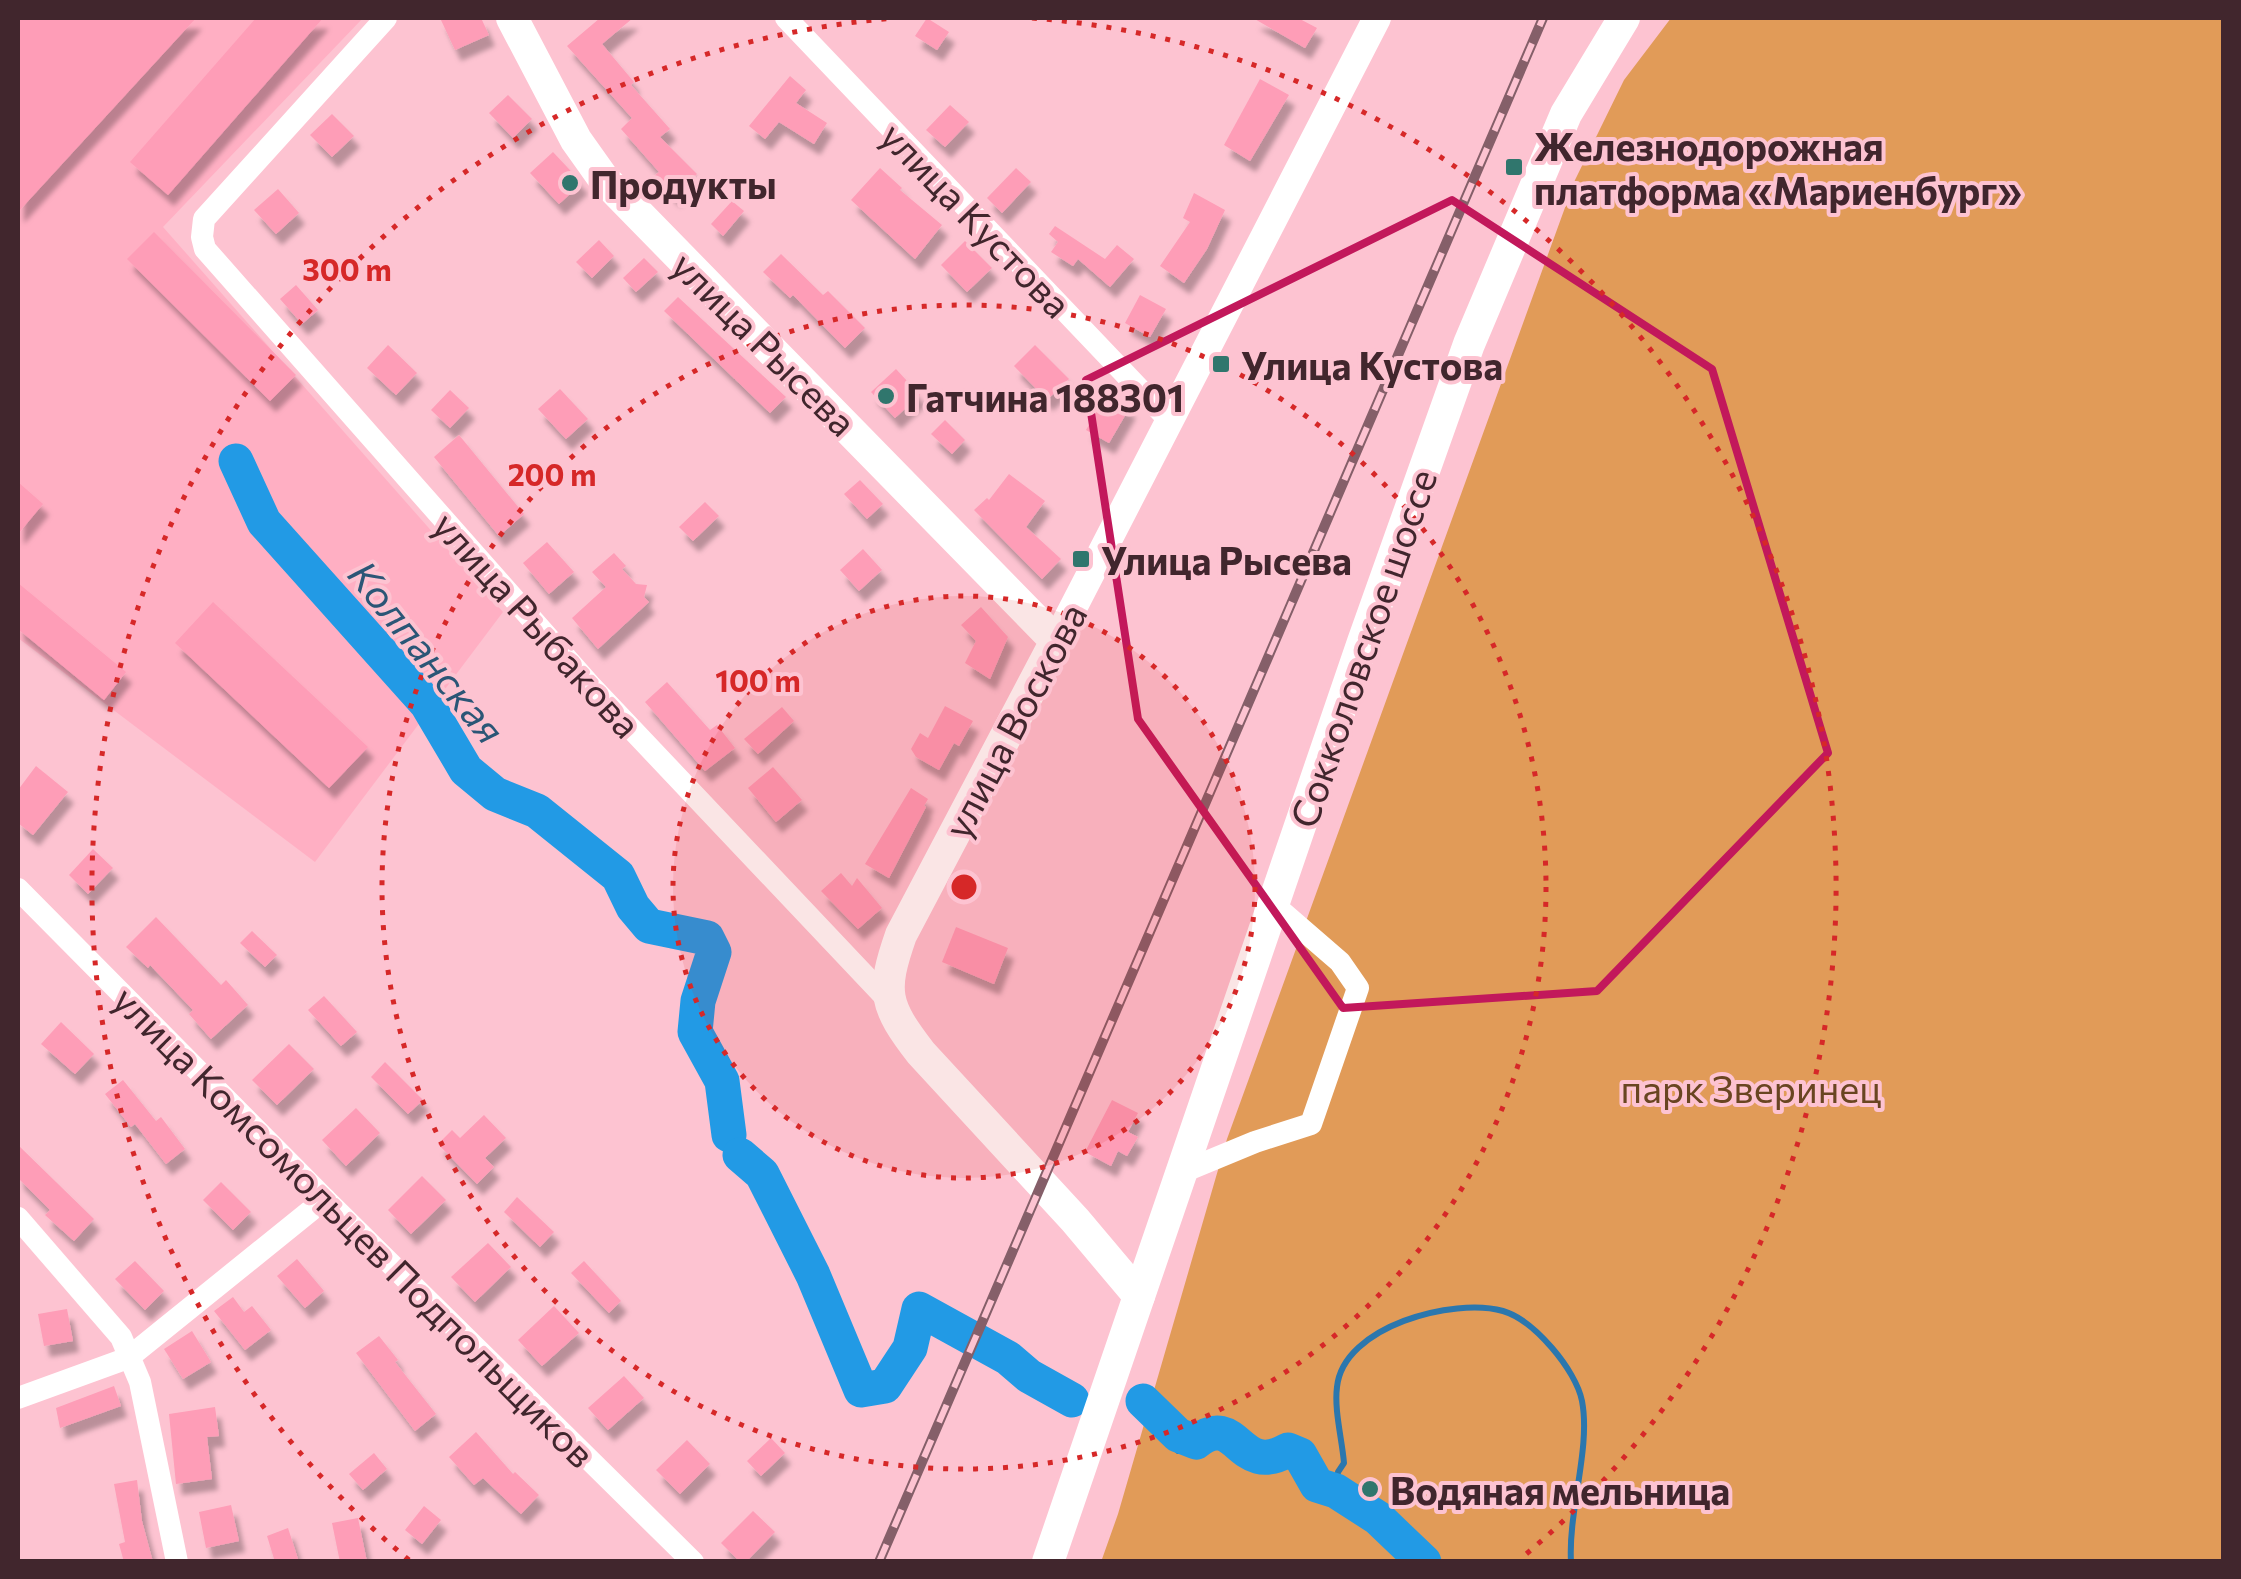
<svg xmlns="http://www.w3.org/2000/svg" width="2241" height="1579" font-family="Commissioner,sans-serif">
<defs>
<filter id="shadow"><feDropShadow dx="6" dy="11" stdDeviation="2.5" flood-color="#0004"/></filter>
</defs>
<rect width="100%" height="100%" fill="#fdc3d1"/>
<path fill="#ffafc3" d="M18 18H363L163 227 503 612 315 862 18 638Z"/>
<path fill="#e19b58" d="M1671 18H2223V1561L1101 1562 1118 1514 1227 1139 1575 180 1624 80Z"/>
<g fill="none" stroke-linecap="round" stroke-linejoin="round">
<g stroke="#2b77ae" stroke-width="6">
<path d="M1165 1423 1169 1438 1178 1451H1188L1196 1442"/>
<path d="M1336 1491 1338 1472 1344 1463C1342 1439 1334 1410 1337 1387 1343 1326 1454 1297 1503 1311 1534 1320 1576 1370 1582 1401 1591 1448 1568 1511 1571 1562"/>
</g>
<g stroke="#229ae5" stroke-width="35">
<path d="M236 461 264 522 427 704 466 770 495 794 537 811 618 876 633 907 649 926 707 938 714 952 698 1001 695 1032 722 1081 729 1135"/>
<path d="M740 1155 762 1174 813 1275 861 1390 885 1386 910 1348 919 1309 1008 1358 1029 1376 1072 1400"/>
<path d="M1143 1401 1178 1435 1196 1442C1239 1409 1237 1479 1288 1450L1300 1455 1317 1485 1336 1491 1378 1518 1424 1562"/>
</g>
</g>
<g fill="#fe9db7" filter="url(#shadow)">
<path d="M18 18H196L18 212Z"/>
<path d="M256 18H323L168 195 130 162Z"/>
<path d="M440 18H481L489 35 455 50Z"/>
<path d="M600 18H633L602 44 634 82 631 85 670 129 660 137 697 174 674 196 654 176 659 172 621 129 632 118 567 46Z"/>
<path d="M927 18 949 32 937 50 915 36Z"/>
<path d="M1253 18H1298L1317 28 1305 48Z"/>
<path d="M790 76 806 90 796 103 827 123 814 144 779 122 765 139 749 126Z"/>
<path d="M1260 79 1289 95 1250 161 1224 145Z"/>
<path d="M508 95 532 119 513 138 489 113Z"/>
<path d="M950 105 969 122 945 147 926 130Z"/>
<path d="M332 114 354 136 332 157 310 135Z"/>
<path d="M553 152 582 183 559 204 530 173Z"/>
<path d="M880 168 902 188 900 190 942 225 915 259 851 200Z"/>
<path d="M1016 168 1031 182 1002 213 987 198Z"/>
<path d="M278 189 299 213 276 234 254 210Z"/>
<path d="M1194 193 1225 210 1207 249 1184 283 1160 266 1190 222 1183 218Z"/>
<path d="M732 201 744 211 723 236 711 224Z"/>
<path d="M1055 226 1105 259 1117 245 1134 259 1110 287 1078 259 1073 266 1051 252 1058 242 1049 234Z"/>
<path d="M154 232 296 375 270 401 127 259Z"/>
<path d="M599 240 614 256 592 278 576 262Z"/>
<path d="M965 241 992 268 967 292 941 265Z"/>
<path d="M781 254 823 295 828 291 865 328 845 348 793 295 790 298 763 272Z"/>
<path d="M644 258 658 272 636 292 623 278Z"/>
<path d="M296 285 318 310 302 324 280 299Z"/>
<path d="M1140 295 1166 309 1150 337 1125 323Z"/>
<path d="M678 297 786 397 770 413 664 311Z"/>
<path d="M388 345 417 373 396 395 367 368Z"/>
<path d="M1035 345 1069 379 1047 400 1014 366Z"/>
<path d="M896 369 920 395 895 418 871 392Z"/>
<path d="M560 389 588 419 566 439 538 409Z"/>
<path d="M450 390 469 408 450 428 431 410Z"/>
<path d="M1107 394 1130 407 1109 443 1086 430Z"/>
<path d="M945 420 965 440 952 454 931 434Z"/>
<path d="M459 435 524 514 499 536 434 457Z"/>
<path d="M1009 474 1045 501 1026 527 1061 559 1042 579 974 510 987 498 989 500Z"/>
<path d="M860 480 883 504 867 519 844 494Z"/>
<path d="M18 482 43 504 18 534Z"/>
<path d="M705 502 719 516 693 541 679 527Z"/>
<path d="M547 542 574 572 549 594 523 563Z"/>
<path d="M863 549 882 570 859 591 840 570Z"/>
<path d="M614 553 626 566 622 569 636 584 647 585 644 597 649 602 598 649 572 618 606 587 592 572Z"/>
<path d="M18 583 126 672 104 700 18 629Z"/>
<path d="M213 602 368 747 329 788 175 643Z"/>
<path d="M981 607 1008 637 990 679 965 663 976 641 961 625Z"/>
<path d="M667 682 710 730 717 725 735 748 705 771 645 702Z"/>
<path d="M945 706 973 721 959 746 954 743 939 770 916 757 911 749 920 733 928 738Z"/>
<path d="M782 707 794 721 758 754 744 739Z"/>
<path d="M36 766 68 792 33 835 18 823V790Z"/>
<path d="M773 767 802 800 776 822 748 788Z"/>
<path d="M911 788 928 799 924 806 926 807 889 878 865 864Z"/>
<path d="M93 849 113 868 88 894 69 875Z"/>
<path d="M841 873 852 886 857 878 882 908 858 929 821 891Z"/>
<path d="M156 917 221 985 226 980 248 1005 211 1039 189 1014 193 1010 150 965 148 968 126 947Z"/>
<path d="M956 927 1008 948 994 984 942 962Z"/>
<path d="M252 931 277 955 265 967 240 943Z"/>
<path d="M324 996 357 1032 341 1046 308 1010Z"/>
<path d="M61 1022 94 1054 75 1074 41 1044Z"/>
<path d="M289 1044 314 1069 277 1105 252 1080Z"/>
<path d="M385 1062 423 1100 408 1114 371 1077Z"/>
<path d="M123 1080 156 1121 161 1117 185 1149 166 1164 135 1124 131 1127 105 1094Z"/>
<path d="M1112 1100 1138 1113 1128 1132 1138 1137 1127 1156 1118 1151 1111 1166 1085 1152Z"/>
<path d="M356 1108 380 1133 346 1166 322 1140Z"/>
<path d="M484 1115 506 1138 485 1158 494 1167 477 1184 438 1144 452 1130 460 1138Z"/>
<path d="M18 1145 94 1219 74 1241 45 1215 50 1210 18 1178Z"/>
<path d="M422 1176 446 1200 411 1234 388 1210Z"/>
<path d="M221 1182 251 1212 233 1230 203 1200Z"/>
<path d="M517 1197 554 1232 540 1247 504 1212Z"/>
<path d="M488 1243 511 1267 475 1302 451 1277Z"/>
<path d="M297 1259 324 1291 305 1308 277 1276Z"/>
<path d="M135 1261 164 1291 145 1310 115 1279Z"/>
<path d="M584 1261 621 1301 609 1313 571 1273Z"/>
<path d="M233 1297 244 1312 252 1306 271 1330 245 1350 214 1311Z"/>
<path d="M554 1306 579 1333 542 1366 518 1340Z"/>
<path d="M67 1309 73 1341 44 1346 38 1314Z"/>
<path d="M192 1331 211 1362 183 1379 164 1349Z"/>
<path d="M379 1336 398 1360 395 1362 436 1414 415 1431 356 1353Z"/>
<path d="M624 1376 644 1398 608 1430 588 1408Z"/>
<path d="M114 1386 121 1406 60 1428 56 1408Z"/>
<path d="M215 1407 219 1436 207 1437 212 1479 176 1484 169 1414Z"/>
<path d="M476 1432 513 1474 515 1472 539 1495 521 1514 483 1478 474 1485 449 1457Z"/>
<path d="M771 1438 785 1453 761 1476 747 1461Z"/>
<path d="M687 1440 710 1464 680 1494 656 1470Z"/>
<path d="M374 1453 387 1469 363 1490 349 1474Z"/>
<path d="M137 1480 142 1521 153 1562H124L119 1544 125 1542 114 1484Z"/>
<path d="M231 1505 239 1541 206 1548 199 1512Z"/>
<path d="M424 1506 441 1520 422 1544 405 1530Z"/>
<path d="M753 1511 775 1532 746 1562H740L721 1543Z"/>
<path d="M358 1518 367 1562H340L332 1523Z"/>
<path d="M288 1528 299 1562H275L267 1536Z"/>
</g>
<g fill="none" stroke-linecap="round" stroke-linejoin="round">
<g stroke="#fff" stroke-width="22">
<path d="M386 18 204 219 202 237 205 249 590 685 888 1000"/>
<path d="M786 18 1169 420"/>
<path d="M18 889 325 1199 693 1562"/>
<path d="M1180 1173 1255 1142 1311 1124 1358 988 1340 962 1273 904"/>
<path d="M18 1218 121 1337 140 1382 177 1562"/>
<path d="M18 1398 128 1358 325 1199"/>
</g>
<path stroke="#fff" stroke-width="28" d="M1056 641 1377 18"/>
<g stroke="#fff" stroke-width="32">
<path d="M512 18 576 140 603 178 1056 641 901 935C881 992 884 1005 921 1053L1075 1220 1139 1296"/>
<path d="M1048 1562 1363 642 1469 344 1566 114 1624 18"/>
</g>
<defs>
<path id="rail" d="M879 1562 1543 18"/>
</defs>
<use href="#rail" stroke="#855f69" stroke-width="10"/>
<use href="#rail" stroke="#fdc3d1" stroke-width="6" stroke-dasharray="19" stroke-linecap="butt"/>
</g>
<path fill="none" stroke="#c2185b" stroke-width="8" stroke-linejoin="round" d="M1452 200 1712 369 1828 753 1597 991 1343 1008 1138 719 1086 380Z"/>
<circle cx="964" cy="887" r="291" fill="#d62828" fill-opacity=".12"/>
<g fill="none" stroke="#d62828" stroke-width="5" stroke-dasharray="5 10">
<circle cx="964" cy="887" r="291"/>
<circle cx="964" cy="887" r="582"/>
<path d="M409 1560A872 872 0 0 1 896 18M1032 18A872 872 0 0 1 1519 1560"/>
</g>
<g fill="#30766d" stroke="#fdc3d1" stroke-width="4">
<rect x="1504" y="157" width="20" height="20" rx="5"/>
<circle cx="570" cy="183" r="10"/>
<rect x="1211" y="354" width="20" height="20" rx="5"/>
<circle cx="886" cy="396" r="10"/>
<rect x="1071" y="549" width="20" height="20" rx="5"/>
<circle cx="1370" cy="1489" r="10"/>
</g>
<g text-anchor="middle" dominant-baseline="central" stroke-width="8" stroke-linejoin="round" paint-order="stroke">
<g font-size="38" font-weight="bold" fill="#41262d" stroke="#fdc3d1" text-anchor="start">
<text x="1534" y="145">Железнодорожная<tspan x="1534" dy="44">платформа «Мариенбург»</tspan></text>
<text x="590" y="183">Продукты</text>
<text x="1241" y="364">Улица Кустова</text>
<text x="906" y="396">Гатчина 188301</text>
<text x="1101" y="559">Улица Рысева</text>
<text x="1390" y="1489">Водяная мельница</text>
</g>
<g font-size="38" fill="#41262d" stroke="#fdc3d1">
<text transform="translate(977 219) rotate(46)">улица Кустова</text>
<text transform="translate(765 343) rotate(45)">улица Рысева</text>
<text transform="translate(538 624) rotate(48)">улица Рыбакова</text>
<text transform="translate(1362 648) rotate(-71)">Сокколовское шоссе</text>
<text transform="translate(1014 720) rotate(-62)">улица Воскова</text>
<text transform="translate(355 1226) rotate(45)">улица Комсомольцев Подпольщиков</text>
</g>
<g font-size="38" fill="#694521" stroke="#fdc3d1">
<text x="1751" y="1087">парк Зверинец</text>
</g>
<g font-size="40" font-style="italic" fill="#2b5676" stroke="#fdc3d1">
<text transform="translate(428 651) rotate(51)">Колпанская</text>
</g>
</g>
<circle cx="964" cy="887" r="15" fill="#d62828" stroke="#fdc3d1" stroke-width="5"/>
<g font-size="30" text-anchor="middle" font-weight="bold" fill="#d62828" stroke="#fdc3d1" stroke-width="8" stroke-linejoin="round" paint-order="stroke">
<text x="347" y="281">300 m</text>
<text x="552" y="486">200 m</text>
<text x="758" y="692">100 m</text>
</g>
<rect width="2241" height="1579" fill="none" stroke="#41262d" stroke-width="40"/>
</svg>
